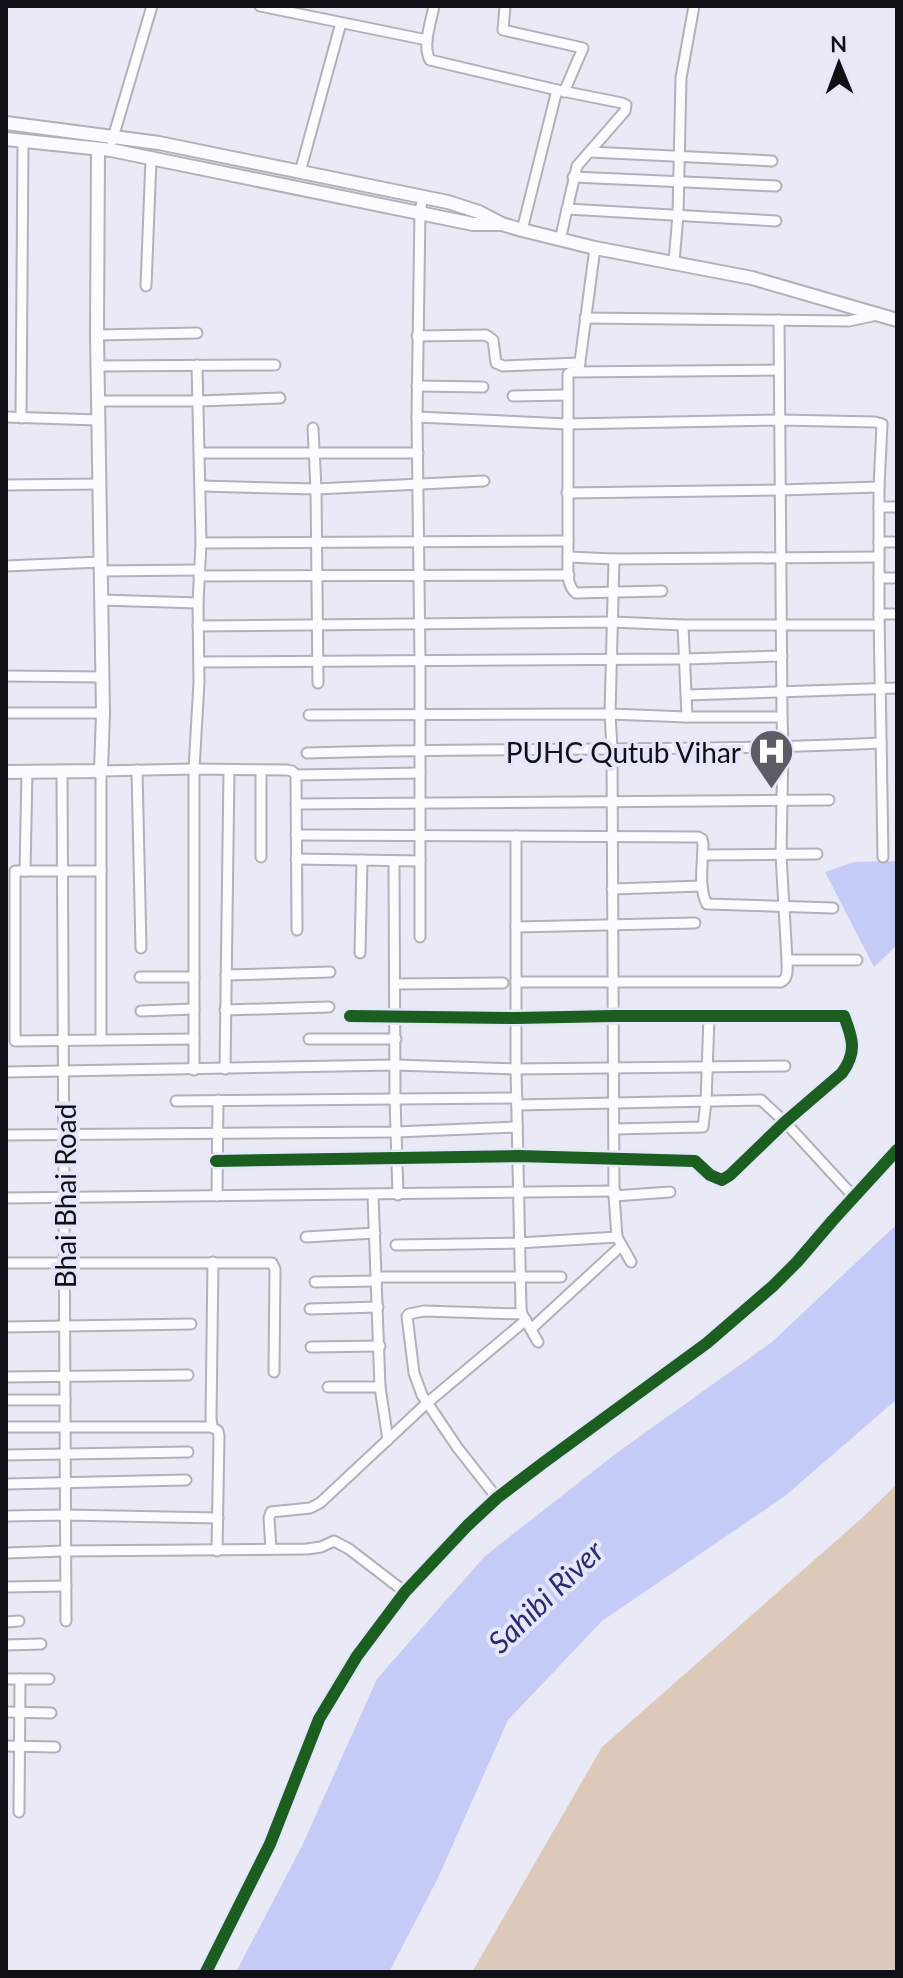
<svg xmlns="http://www.w3.org/2000/svg" width="903" height="1978" font-family="Lato,sans-serif">
<rect width="100%" height="100%" fill="#e9eaf5"/>
<path fill="#dcc9ba" d="M897 1484V1972H472L602 1747 862 1518Z"/>
<g fill="#c6caf6">
<path d="M897 861V945L874 967 825 872 854 862Z"/>
<path d="M897 1224V1399L785 1496 602 1621 508 1720 438 1878 389 1972H236L302 1846 377 1679 485 1556 618 1452 772 1342Z"/>
</g>
<g fill="none" stroke-linecap="round" stroke-linejoin="round">
<defs>
<g id="street">
<path d="M260 6 427 40"/>
<path d="M434 6C431 22 422 46 430 60L557 90"/>
<path d="M505 6 503 30 583 48 564 92"/>
<path d="M112 141 152 6"/>
<path d="M590 152 772 161"/>
<path d="M300 172 341 23"/>
<path d="M573 177 776 186"/>
<path d="M567 209 776 221"/>
<path d="M522 230 557 90 622 103 626 105 625 111 577 166 560 240"/>
<path d="M674 262 678 215 681 78 694 6"/>
<path d="M146 286 151 159"/>
<path d="M585 318 849 321 877 315"/>
<path d="M97 335 197 333"/>
<path d="M417 336 486 335 493 340 496 363 503 366 580 363"/>
<path d="M98 366 275 365"/>
<path d="M579 369 595 248"/>
<path d="M779 370 571 372 568 374V557L614 559 879 557"/>
<path d="M417 386 483 387"/>
<path d="M513 396 567 395"/>
<path d="M99 401H198L280 398"/>
<path d="M6 417 98 420"/>
<path d="M417 417 567 424 780 420 875 422 882 424 879 487V614L883 857"/>
<path d="M21 418 23 142"/>
<path d="M200 453H418"/>
<path d="M6 485 100 484"/>
<path d="M201 486 316 489 313 428"/>
<path d="M567 493 780 490 879 487"/>
<path d="M879 507H897"/>
<path d="M879 542H897"/>
<path d="M201 543 568 541"/>
<path d="M568 557C568 569 566 586 576 593L662 591"/>
<path d="M614 559 610 714 612 748 614 1196 617 1237 631 1262"/>
<path d="M6 566 101 562"/>
<path d="M101 571 199 570"/>
<path d="M199 576 569 575"/>
<path d="M879 578H897"/>
<path d="M101 600 198 603"/>
<path d="M879 614H897"/>
<path d="M683 625 687 717"/>
<path d="M198 626 612 622 683 625H879"/>
<path d="M199 662 685 659 782 656"/>
<path d="M6 676 101 677"/>
<path d="M318 683 316 489 484 481"/>
<path d="M687 695 897 688"/>
<path d="M6 713H103"/>
<path d="M309 715 610 714 687 717H782L779 320"/>
<path d="M307 753C498 747 690 752 881 743"/>
<path d="M137 770 141 948"/>
<path d="M62 771 66 1621"/>
<path d="M296 775 420 773"/>
<path d="M296 804 829 800"/>
<path d="M296 835 698 837 702 839 703 844C703 863 698 888 707 904L833 908"/>
<path d="M516 836V1069L521 1308 522 1314 538 1342"/>
<path d="M703 855 817 854"/>
<path d="M261 857V771"/>
<path d="M296 859 420 861"/>
<path d="M394 861 395 1099 398 1195"/>
<path d="M25 871 27 772"/>
<path d="M101 871H15V1041L194 1039"/>
<path d="M612 889 702 886"/>
<path d="M516 927 695 923"/>
<path d="M420 937V661L417 417 420 212 423 197"/>
<path d="M360 953 362 860"/>
<path d="M787 960H857"/>
<path d="M226 975 330 972"/>
<path d="M140 977H194"/>
<path d="M516 982H781C789 978 787 969 787 960L781 855 783 747 782 717"/>
<path d="M395 984 503 983"/>
<path d="M225 1010 329 1007"/>
<path d="M141 1011 194 1009"/>
<path d="M309 1039H396"/>
<path d="M101 1040V771L194 769 287 770 292 771 296 775 297 930"/>
<path d="M225 1069 229 770"/>
<path d="M194 1070V769L199 682 198 603 201 543 197 365"/>
<path d="M6 1072 395 1065 516 1069 785 1066"/>
<path d="M176 1101 517 1098"/>
<path d="M517 1105 761 1100 785 1122 854 1197"/>
<path d="M614 1129 703 1127 706 1102 709 1017"/>
<path d="M6 1135 396 1132 517 1127"/>
<path d="M216 1161 518 1156 695 1161 710 1175 722 1180 730 1175 785 1122 842 1073C857 1052 853 1039 844 1016H613L516 1018 350 1016"/>
<path d="M373 1195 380 1387 388 1440"/>
<path d="M217 1196 218 1100"/>
<path d="M614 1196 670 1192"/>
<path d="M6 1198 615 1191"/>
<path d="M306 1237 375 1233"/>
<path d="M396 1245 519 1243 617 1237"/>
<path d="M213 1262 211 1418 212 1427 218 1431 219 1436 217 1551"/>
<path d="M6 1263H272L275 1269 274 1372"/>
<path d="M377 1277H561"/>
<path d="M315 1282 377 1281"/>
<path d="M310 1309 378 1307"/>
<path d="M6 1327 191 1324"/>
<path d="M531 1329 621 1246"/>
<path d="M311 1347 380 1346"/>
<path d="M6 1377 188 1375"/>
<path d="M328 1387H380"/>
<path d="M6 1400H65"/>
<path d="M6 1427H212"/>
<path d="M6 1455 188 1452"/>
<path d="M6 1484 186 1480"/>
<path d="M497 1498 457 1447 422 1395 414 1373 407 1316 409 1314 424 1311 522 1314"/>
<path d="M6 1516 65 1515 218 1518"/>
<path d="M271 1549 269 1518 271 1512 310 1508 320 1503 427 1403 526 1320"/>
<path d="M6 1553 65 1551 307 1549 321 1547 334 1541 349 1549 405 1592"/>
<path d="M6 1587 66 1586"/>
<path d="M6 1622 19 1621"/>
<path d="M6 1645 41 1644"/>
<path d="M6 1679H49"/>
<path d="M6 1712 51 1713"/>
<path d="M6 1746 55 1747"/>
<path d="M19 1812 20 1679"/>
<path d="M206 1972 270 1844 319 1719 357 1656 405 1592 467 1526 497 1498 543 1463 707 1343 773 1286 797 1262 833 1220 897 1150"/>
</g>
<g id="secondary">
<path d="M6 123 159 143 448 202 479 212 502 224 522 230 595 248 752 278 897 320"/>
<path d="M6 139 111 150 473 224H499"/>
<path d="M6 772 101 771 103 713 97 335 98 149"/>
</g>
</defs>
<use href="#street" stroke="#b0b1b9" stroke-width="13"/>
<use href="#secondary" stroke="#b0b1b9" stroke-width="16"/>
<use href="#street" stroke="#fcfcfe" stroke-width="9"/>
<use href="#secondary" stroke="#fcfcfe" stroke-width="12"/>
<defs>
<g id="cycleway">
<path d="M216 1161 518 1156 695 1161 710 1175 722 1180 730 1175 785 1122 842 1073C857 1052 853 1039 844 1016H613L516 1018 350 1016"/>
<path d="M206 1972 270 1844 319 1719 357 1656 405 1592 467 1526 497 1498 543 1463 707 1343 773 1286 797 1262 833 1220 897 1150"/>
</g>
</defs>
<use href="#cycleway" stroke="#e4e6fa" stroke-width="17"/>
<use href="#cycleway" stroke="#1b5e20" stroke-width="12"/>
</g>
<defs>
<symbol id="hospital-pin" viewBox="-11 -11 22 30"><path d="M0 17L-7.5 6A9.5 9.5 0 1 1 7.5 6Z" fill="#5b5c64" stroke="#e4e6fa"/><path d="M-5-5h3v3.5h4V-5h3V5h-3V1.5h-4V5h-3Z" fill="#fff"/></symbol>
</defs>
<g fill-rule="evenodd">
<use href="#hospital-pin" x="746" y="726" width="51" height="69"/>
</g>
<g text-anchor="middle" dominant-baseline="central" stroke-width="8" stroke-linejoin="round" paint-order="stroke">
<g font-size="28" fill="#0f1016" stroke="#e4e6fa" text-anchor="end">
<text x="741" y="752">PUHC Qutub Vihar</text>
</g>
<g font-size="28" fill="#0f1016" stroke="#e4e6fa">
<text transform="translate(65 1196) rotate(-90)">Bhai Bhai Road</text>
</g>
<g font-size="30" font-style="italic" fill="#2e2c6e" stroke="#e4e6fa">
<text transform="translate(545 1596) rotate(-44)">Sahibi River</text>
</g>
</g>
<rect width="903" height="1978" fill="none" stroke="#0f1016" stroke-width="16"/>
<g transform="translate(839 64) rotate(359)" stroke="#e4e6fa" stroke-width="6" paint-order="stroke">
<path d="M0-6L14 30L0 20L-14 30Z" fill="#0f1016"/>
<text y="-12" font-size="22" font-weight="bold" text-anchor="middle" fill="#0f1016">N</text>
</g>
</svg>
